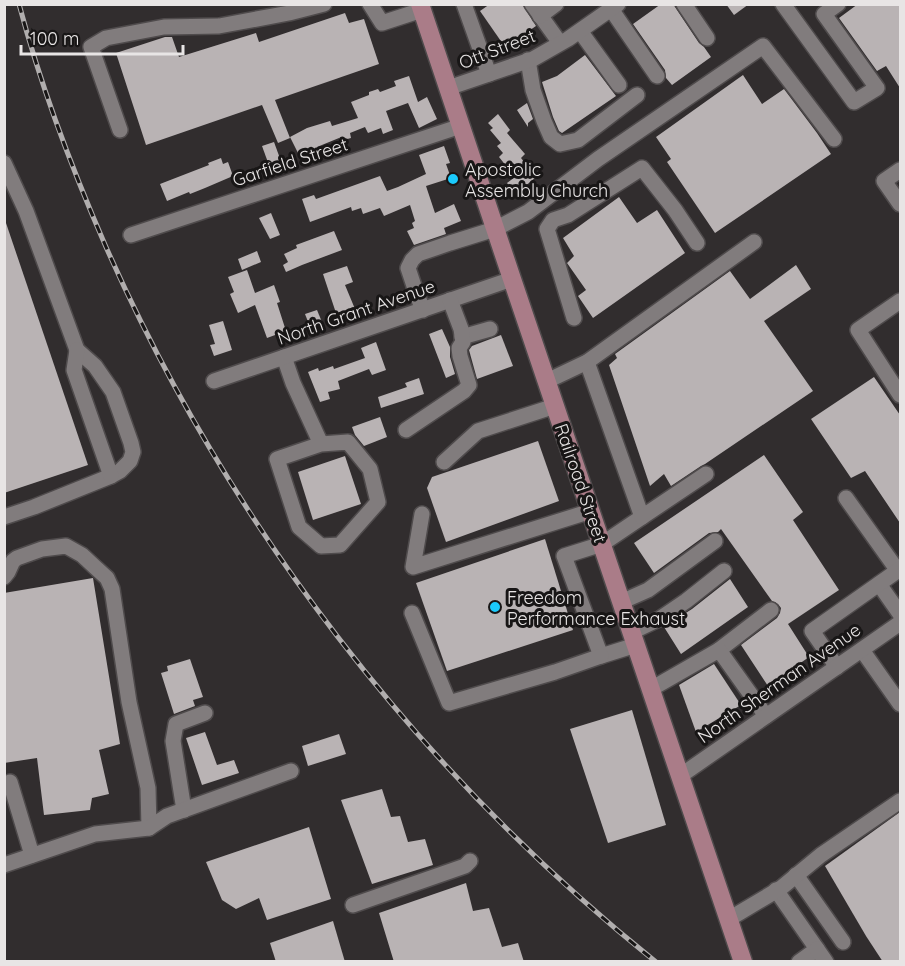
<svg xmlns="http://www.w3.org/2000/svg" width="905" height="966" font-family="Quicksand,sans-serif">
<rect width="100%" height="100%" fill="#312d2e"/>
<g fill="#b9b3b4">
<path d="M490 4H522L536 26 505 47 480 11Z"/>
<path d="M661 4H673L699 43 704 47 711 57 672 85 666 78 665 70 633 24Z"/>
<path d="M726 4H749L734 15Z"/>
<path d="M858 4H900V88L886 66 877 71 839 18Z"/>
<path d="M345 13 349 23 364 19 379 64 275 100 290 138 278 143 262 105 146 145 116 53 165 37H172L179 57 256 33 259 42Z"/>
<path d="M585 55 616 96 562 133 559 131 553 117 542 82 557 76Z"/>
<path d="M743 75 762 104 784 89 817 133 831 154 715 233 667 162 671 159 656 137Z"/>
<path d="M409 76 418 102 427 97 437 119 419 128 408 103 386 111 393 130 383 134 381 128 368 133 365 127 350 133 351 138 340 141 339 138 317 147 319 151 301 159 290 137 307 128 330 121 332 126 358 118 351 102 369 95V92L378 89 380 92 396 86 394 81Z"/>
<path d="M527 103 533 119 528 123V127L517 110Z"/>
<path d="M498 114 510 130 507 133 525 154 521 158 536 177 516 194 507 183 515 177 499 157 503 153 497 146 501 143 490 130 493 128 488 123Z"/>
<path d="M274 142 282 164 270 168 262 146Z"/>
<path d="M444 146 450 163 446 164 451 178 426 186 435 213 454 204 461 221 444 228 446 234 414 245 407 231 414 228 412 223 415 221 410 205 384 216 380 208 363 214 361 208 352 211 351 207 310 222 302 199 314 195 316 199 380 176 387 191 398 187 426 174 419 155Z"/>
<path d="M221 158 223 164 228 162 233 176 205 188 190 194 189 192 167 201 160 184 209 165 208 163Z"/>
<path d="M619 197 637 223 657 210 685 253 593 318 578 296 586 290 567 263 574 256 563 238Z"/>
<path d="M271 213 280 235 270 239 259 218Z"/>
<path d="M4 223H6L88 465 4 493Z"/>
<path d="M334 231 342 250 302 265 286 272 283 265 288 262 284 254 297 248 296 245Z"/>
<path d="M257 251 261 262 242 270 238 259Z"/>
<path d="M796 265 811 289 764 321 813 391 705 464 701 466 671 486 664 474 650 486 609 365 617 358 615 354 730 271 750 299Z"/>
<path d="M347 266 353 282 345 285 355 309 337 316 323 274Z"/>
<path d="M247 270 255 293 274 285 280 302 277 303 286 331 267 338 255 305 238 313 230 294 234 292 228 277Z"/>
<path d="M317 310 324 327 312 332 305 314Z"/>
<path d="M223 321 232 350 214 356 210 345 215 344 209 325Z"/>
<path d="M442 329 450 347V357L455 374 446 378 429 334Z"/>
<path d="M501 335 513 366 477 379 469 350 472 346Z"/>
<path d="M376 342 386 370 372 375 369 369 338 381 340 389 328 392 330 399 320 402 308 372 318 368 319 371 333 366 334 369 365 358 361 348Z"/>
<path d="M874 377 900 415V523L865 471 851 478 811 419Z"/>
<path d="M419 378 424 394 381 408 378 397 407 387 405 383Z"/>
<path d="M380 417 387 437 364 446 355 435 352 427Z"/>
<path d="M538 441 559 501 446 542 427 488 432 477Z"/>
<path d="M764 455 803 512 793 520 839 590 788 624 809 657 768 686 741 645 777 618 780 613 781 608 778 604 772 601 721 529 718 532 709 533 654 573 634 543Z"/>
<path d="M345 456 361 504 313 520 298 472Z"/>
<path d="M545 539 573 630 447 671 416 583Z"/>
<path d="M93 578 120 744 99 750 109 794 92 798 90 810 44 815 37 758 4 763V593Z"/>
<path d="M730 579 748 607 681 654 664 627 692 609Z"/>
<path d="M190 659 203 697 193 700 195 706 174 714 161 673 168 671 167 666Z"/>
<path d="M714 664 741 705 696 732 679 685Z"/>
<path d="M632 710 666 825 608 843 570 729Z"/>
<path d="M205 732 217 765 234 760 239 773 202 785 186 738Z"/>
<path d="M339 734 346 754 308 766 302 746Z"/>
<path d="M382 789 391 817 400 816 408 842 425 839 433 865 372 884 341 800Z"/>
<path d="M900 812V962H883L866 936 825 866Z"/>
<path d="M309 827 331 899 267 920 259 898 236 909 222 900 206 862Z"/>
<path d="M466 883 473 911 489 908 502 947 518 943 524 962H394L379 913Z"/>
<path d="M333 921 345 962H276L270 943Z"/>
</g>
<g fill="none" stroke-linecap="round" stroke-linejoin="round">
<defs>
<g id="minor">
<path d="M370 4 382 23 422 10"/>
<path d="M464 4 489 74"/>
<path d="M532 4 560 43"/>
<path d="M684 4 707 38"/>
<path d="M783 4 854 102 877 88 824 14 838 4"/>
<path d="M611 9 657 76"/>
<path d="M540 16 556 4"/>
<path d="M580 31 619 85"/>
<path d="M528 60 533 90 544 121 551 137 560 144 578 140 637 95"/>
<path d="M448 88 533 59 568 39 618 4"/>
<path d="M120 130 91 47 106 38 164 27 219 26 289 13 324 4"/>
<path d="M4 163 26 211 77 350 95 366 113 392 131 443 133 452 130 461 120 471 111 476 34 507 4 517"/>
<path d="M900 170 884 181 900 204"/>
<path d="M131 235 461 126"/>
<path d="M900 301 858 330 900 395"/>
<path d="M423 310 416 292 408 268 412 260 418 254 450 243 495 229 528 212 598 159 763 46 834 139"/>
<path d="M574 318 547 229 553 220 568 215 642 168 675 210 697 243"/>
<path d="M462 337 490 329"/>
<path d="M77 350 74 370 111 476"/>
<path d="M284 357 293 383 321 444 348 442 370 469 378 502 340 545 321 546 299 527 277 459 321 444"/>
<path d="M587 362 642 517 602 544 564 556 601 656 636 645"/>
<path d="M214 381 512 279"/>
<path d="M547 381 587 362 754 242"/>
<path d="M406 430 464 391 469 385 460 356 459 348 463 342 461 329 450 300"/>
<path d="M444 462 478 431 555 406"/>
<path d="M846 498 898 571"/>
<path d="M422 514 413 567 591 511"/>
<path d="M642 517 706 474"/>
<path d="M4 577 8 572 13 561 17 558 42 549 66 546 82 555 96 568 107 578 112 589 129 702 148 788 149 828"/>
<path d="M879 584 900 614"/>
<path d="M621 602 648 590 715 541"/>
<path d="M412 613 449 703 555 672 601 656"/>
<path d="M632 632 661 618 686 601 724 571"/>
<path d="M719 650 771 610"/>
<path d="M862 650 900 704"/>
<path d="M837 667 812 631 900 569"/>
<path d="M651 689 719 650 766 716"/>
<path d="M680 776 900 623"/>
<path d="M10 782 32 855"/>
<path d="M184 810 173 741 176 724 205 713"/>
<path d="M4 865 95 834 149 828 167 816 291 771"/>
<path d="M796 875 843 942"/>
<path d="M776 890 817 949 799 962"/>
<path d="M353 905 465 866 470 861"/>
<path d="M729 919 781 888 821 855 900 801"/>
<path d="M817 949 826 962"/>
</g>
<path id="major" d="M420 4 512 279 743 962"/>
</defs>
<use href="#minor" stroke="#4f4b4c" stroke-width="18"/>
<use href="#major" stroke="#4f4b4c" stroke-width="21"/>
<use href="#minor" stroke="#817c7d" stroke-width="15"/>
<use href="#major" stroke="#aa7c88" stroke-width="18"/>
<defs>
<path id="rail" d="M19 4C41 87 72 169 106 247 229 525 419 772 656 962"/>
</defs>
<use href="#rail" stroke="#b1aeae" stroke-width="5"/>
<use href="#rail" stroke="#181616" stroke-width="3" stroke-dasharray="9" stroke-linecap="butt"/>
</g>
<g fill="#1bcafc" stroke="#181616" stroke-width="2">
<circle cx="453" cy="179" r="6"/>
<circle cx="495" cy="607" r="6"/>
</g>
<g text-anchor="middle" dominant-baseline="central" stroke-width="6" stroke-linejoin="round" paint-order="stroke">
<g font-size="18" fill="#e8e5e5" stroke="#181616">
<text transform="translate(497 49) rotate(-21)">Ott Street</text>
<text transform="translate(290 162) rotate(-18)">Garfield Street</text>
<text transform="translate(356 312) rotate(-19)">North Grant Avenue</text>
<text transform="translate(581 483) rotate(71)">Railroad Street</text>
<text transform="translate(779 683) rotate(-35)">North Sherman Avenue</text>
</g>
<g font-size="18" fill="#e8e5e5" stroke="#181616" text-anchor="start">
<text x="465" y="169">Apostolic<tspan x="465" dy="21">Assembly Church</tspan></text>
<text x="507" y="597">Freedom<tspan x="507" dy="21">Performance Exhaust</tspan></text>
</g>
</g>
<rect width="905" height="966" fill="none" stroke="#e8e5e5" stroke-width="12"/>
<path d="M21 45v9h162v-9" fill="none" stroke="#e8e5e5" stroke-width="3"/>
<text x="30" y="45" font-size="18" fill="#e8e5e5" stroke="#181616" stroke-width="4.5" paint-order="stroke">100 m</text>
</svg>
